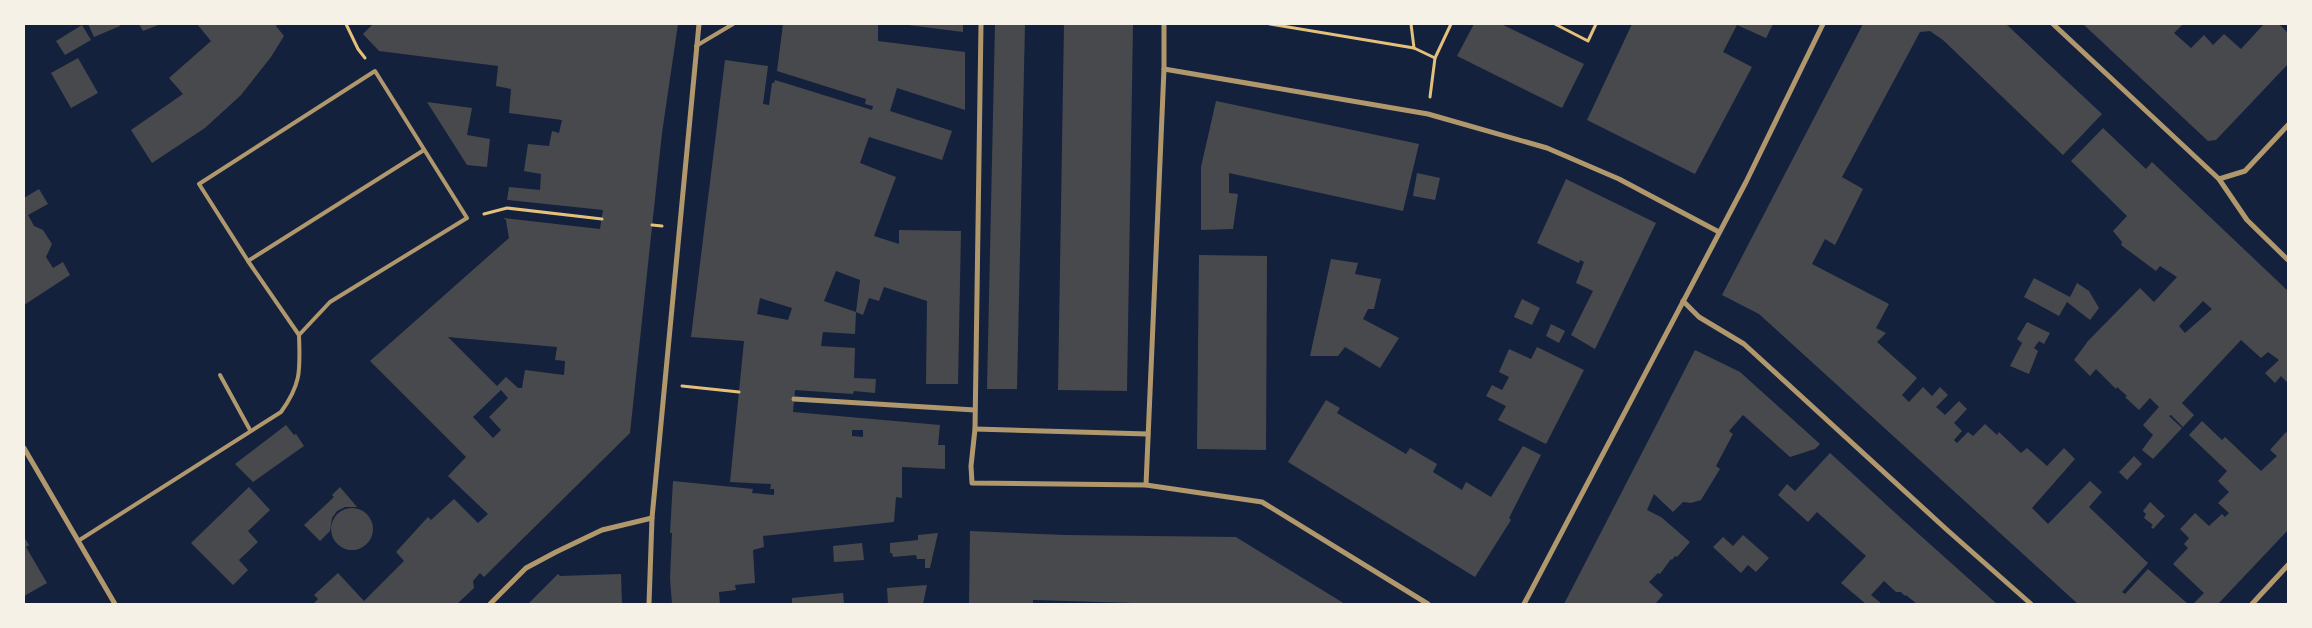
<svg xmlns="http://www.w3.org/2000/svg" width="2312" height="628" font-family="Georgia,serif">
<rect width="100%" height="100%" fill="#14213d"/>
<g fill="#48494c" fill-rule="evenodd">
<path d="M88 24H119L120 26 94 37Z"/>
<path d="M139 24H161L143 31Z"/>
<path d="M197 24H278L276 26 284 36 271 57 241 95 205 128 152 163 131 130 183 94 169 78 211 41Z"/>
<path d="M373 24H678L662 133 630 433 484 577 480 573 473 581 474 588 457 604H313L318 599 314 595 338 573 364 601 404 561 396 552 428 517 431 520 454 499 478 523 488 514 448 476 466 457 370 361 509 238 506 220 503 218 600 229 603 210 507 200 509 187 540 190 541 174 524 171 528 144 549 146 552 131 559 133 562 120 509 113 511 89 496 86 498 66 379 51 363 34ZM448 337 557 347 555 360 565 361 564 375 525 370 522 388H518L506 377 497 386ZM501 390 508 398 489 417 501 430 493 438 473 417Z"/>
<path d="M783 24H878V41L965 52V110L897 88 890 111 952 131 942 160 869 137 860 163 896 177 874 236 899 244V230L961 231 958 384H926L927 301 884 287 879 301 869 298 863 315 856 312 860 280 836 271 824 301 856 312 855 334 823 332 821 346 855 348 854 378 876 379 875 393 854 391 853 394 795 390 793 412 940 425 938 445H945V469L902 467V498L896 497 894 522 763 536 764 547 753 550 755 583 735 585 736 590 719 592 720 604H672L670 579 672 533H670L673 481 753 489 752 493 774 495V489H770L771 484 730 482 744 341 691 337 725 60 768 66 763 104 769 105 772 83H774L775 80 872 110 873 106 865 104 866 99 777 71ZM760 298 792 308 788 320 757 314ZM852 430H863V437L852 436Z"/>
<path d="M908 24H963V32L908 25Z"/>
<path d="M995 24H1025L1017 389H987Z"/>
<path d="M1064 24H1133L1127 391 1058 390Z"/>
<path d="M1474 24H1501L1584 64 1562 108 1457 56Z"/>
<path d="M1632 24H1773L1766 38 1737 25 1723 52 1752 67 1695 174 1587 120Z"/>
<path d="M1863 24H2006L2102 114 2063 155 1943 40 1930 31 1920 32 1842 177 1863 189 1835 245 1825 239 1812 264 1889 304 1876 328 1886 333 1877 342 1917 378 1902 395 1909 402 1923 387 1932 396 1940 387 1948 395 1936 407 1945 415 1959 401 1967 409 1954 423 1962 431 1954 440 1957 443 1968 432 1973 436 1985 424 1997 435 1999 432 2021 453 2027 448 2047 466 2064 448 2075 459 2032 508 2048 524 2090 481 2102 492 2089 507 2148 563 2122 592 2125 594 2148 569 2188 604H2078L1759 314 1722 295Z"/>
<path d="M2083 24H2183L2174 33 2191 48 2204 35 2213 45 2224 34 2241 49 2264 24H2279L2288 33V64L2216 140 2208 141Z"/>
<path d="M82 25 91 40 65 55 56 41Z"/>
<path d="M78 58 98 93 71 108 51 73Z"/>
<path d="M1216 101 1419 144 1403 211 1229 173V193L1238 194 1233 229 1201 230V167Z"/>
<path d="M427 102 472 108 467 135 490 139 487 167 467 165Z"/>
<path d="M2103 128 2146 169 2152 162 2288 291V383L2281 376 2275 383 2265 373 2279 360 2268 352 2261 358 2241 340 2182 403 2194 415 2183 427 2171 415 2169 416 2182 428 2153 459 2142 450 2153 435 2143 425 2159 407 2150 398 2139 410 2125 397 2127 396 2117 387 2116 389 2096 369 2090 376 2074 360 2088 341 2140 288 2154 302 2177 277 2160 266 2156 271 2121 245 2122 242 2113 231 2127 216 2071 161ZM2203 301 2212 309 2185 333 2179 326Z"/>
<path d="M1417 173 1440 178 1435 200 1413 196Z"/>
<path d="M1566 179 1656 223 1595 349 1571 335 1593 291 1576 283 1584 262 1580 260 1579 263 1537 243Z"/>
<path d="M39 189 48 204 28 215 34 226 43 230 52 244 46 257 53 268 63 262 70 275 24 305V198Z"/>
<path d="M1199 255 1267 256 1266 450 1197 449Z"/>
<path d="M1331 259 1358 263 1355 274 1381 279 1374 309H1368L1363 319 1399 338 1380 368 1345 347 1338 356H1310Z"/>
<path d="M2034 278 2070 297 2077 283 2089 291 2099 308 2090 320 2067 302 2059 316 2024 297Z"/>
<path d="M1522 299 1540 308 1532 325 1514 317Z"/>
<path d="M2027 322 2050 333 2044 344 2039 341 2034 348 2038 351 2029 374 2010 366 2022 343 2017 339Z"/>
<path d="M1551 324 1565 331 1559 343 1546 336Z"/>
<path d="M1537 347 1584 370 1546 444 1498 420 1506 406 1486 396 1492 385 1502 390 1509 377 1499 372 1509 349 1531 359Z"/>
<path d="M1695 350 1740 372 1820 444 1815 449 1790 457 1743 415 1729 431 1733 434 1716 466 1720 469 1701 500 1691 503 1683 502 1673 512 1654 494 1647 510 1661 517 1690 542 1677 557 1675 556 1672 560 1671 559 1660 574 1658 573 1649 582 1663 595 1656 603 1657 604H1564Z"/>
<path d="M1326 400 1340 408 1337 413 1406 454 1410 448 1437 464 1433 472 1462 490 1466 482 1491 497 1523 446 1541 455 1509 518 1511 520 1475 577 1288 462Z"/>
<path d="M2202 421 2222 440 2225 437 2261 471 2277 456 2270 450 2286 432 2288 434V530L2218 604H2193L2204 593 2173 564 2188 548 2184 544 2189 538 2180 529 2195 513 2209 526 2222 514 2225 517 2229 513 2218 503 2229 492 2218 481 2227 471 2189 435Z"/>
<path d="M286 425 294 435 296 434 304 446 253 482 235 464Z"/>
<path d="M1830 453 1903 520 1997 604H1917L1906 595 1905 596 1901 592H1896L1884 581 1871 595 1882 604H1866L1841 583 1866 556 1817 512 1808 522 1778 495 1787 484 1795 491Z"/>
<path d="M2134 456 2142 464 2127 480 2119 472Z"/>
<path d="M249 487 270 510 248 531 258 542 239 560 248 570 233 585 191 543Z"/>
<path d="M340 487 357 507H345L337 511 332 518 330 531 320 541 304 525 334 497 332 495Z"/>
<path d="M2150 502 2165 516 2153 529 2151 527 2153 525 2144 518 2146 514 2143 511Z"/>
<circle cx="352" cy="529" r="21"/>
<path d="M970 531 1065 535 1236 537 1345 604H1168L1033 600V604H969Z"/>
<path d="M938 533 930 568H925V559H917L916 555 893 557 892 553H890V543L918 540V535Z"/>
<path d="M1743 535 1769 558 1756 572 1748 565 1741 573 1713 547 1723 537 1733 546Z"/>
<path d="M24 537 29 545 26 547 47 583 24 596Z"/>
<path d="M862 543 864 560 834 562 833 546Z"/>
<path d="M558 574 560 576 621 574 622 604H528Z"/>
<path d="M927 585 923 604H888L887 588Z"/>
<path d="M843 593 844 604H792V598Z"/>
</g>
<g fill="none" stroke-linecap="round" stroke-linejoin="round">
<g stroke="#e5c07b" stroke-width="3">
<path d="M346 24 358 49 365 58"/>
<path d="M1270 24 1414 48 1435 58"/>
<path d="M1411 24 1414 48"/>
<path d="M1555 24 1588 41 1596 24"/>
<path d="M1430 97 1435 58 1451 24"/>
<path d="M484 214 507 208 602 219"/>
<path d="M652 225 662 226"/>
<path d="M682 386 739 392"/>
</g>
<g stroke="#b1986c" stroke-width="4">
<path d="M696 46 733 24"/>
<path d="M375 71 467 218 330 302 299 335 248 261 199 184Z"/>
<path d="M248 261 424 150"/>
<path d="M220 375 250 430"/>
<path d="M78 541 281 412C302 383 300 369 299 335"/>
</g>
<g stroke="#b1986c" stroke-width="5">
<path d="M981 24 975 429 971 466 972 483 1146 485 1262 502 1428 604"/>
<path d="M2053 24 2219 179 2247 220 2288 260"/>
<path d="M1164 69 1428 114 1547 148 1619 179 1719 232"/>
<path d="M2219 179 2245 171 2288 125"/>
<path d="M1683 301 1699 317 1744 344 1946 529 2031 604"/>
<path d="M794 399 975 410"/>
<path d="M975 429 1148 434"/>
<path d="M24 448 115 604"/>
<path d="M1146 485 1164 69V24"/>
<path d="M490 604 526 568 556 552 602 530 652 518"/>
<path d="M649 604 652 518 699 24"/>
<path d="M1524 604 1746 182 1823 24"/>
<path d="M2252 604 2288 565"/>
</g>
</g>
<rect width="2312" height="628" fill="none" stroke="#f6f1e7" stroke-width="50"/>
</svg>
